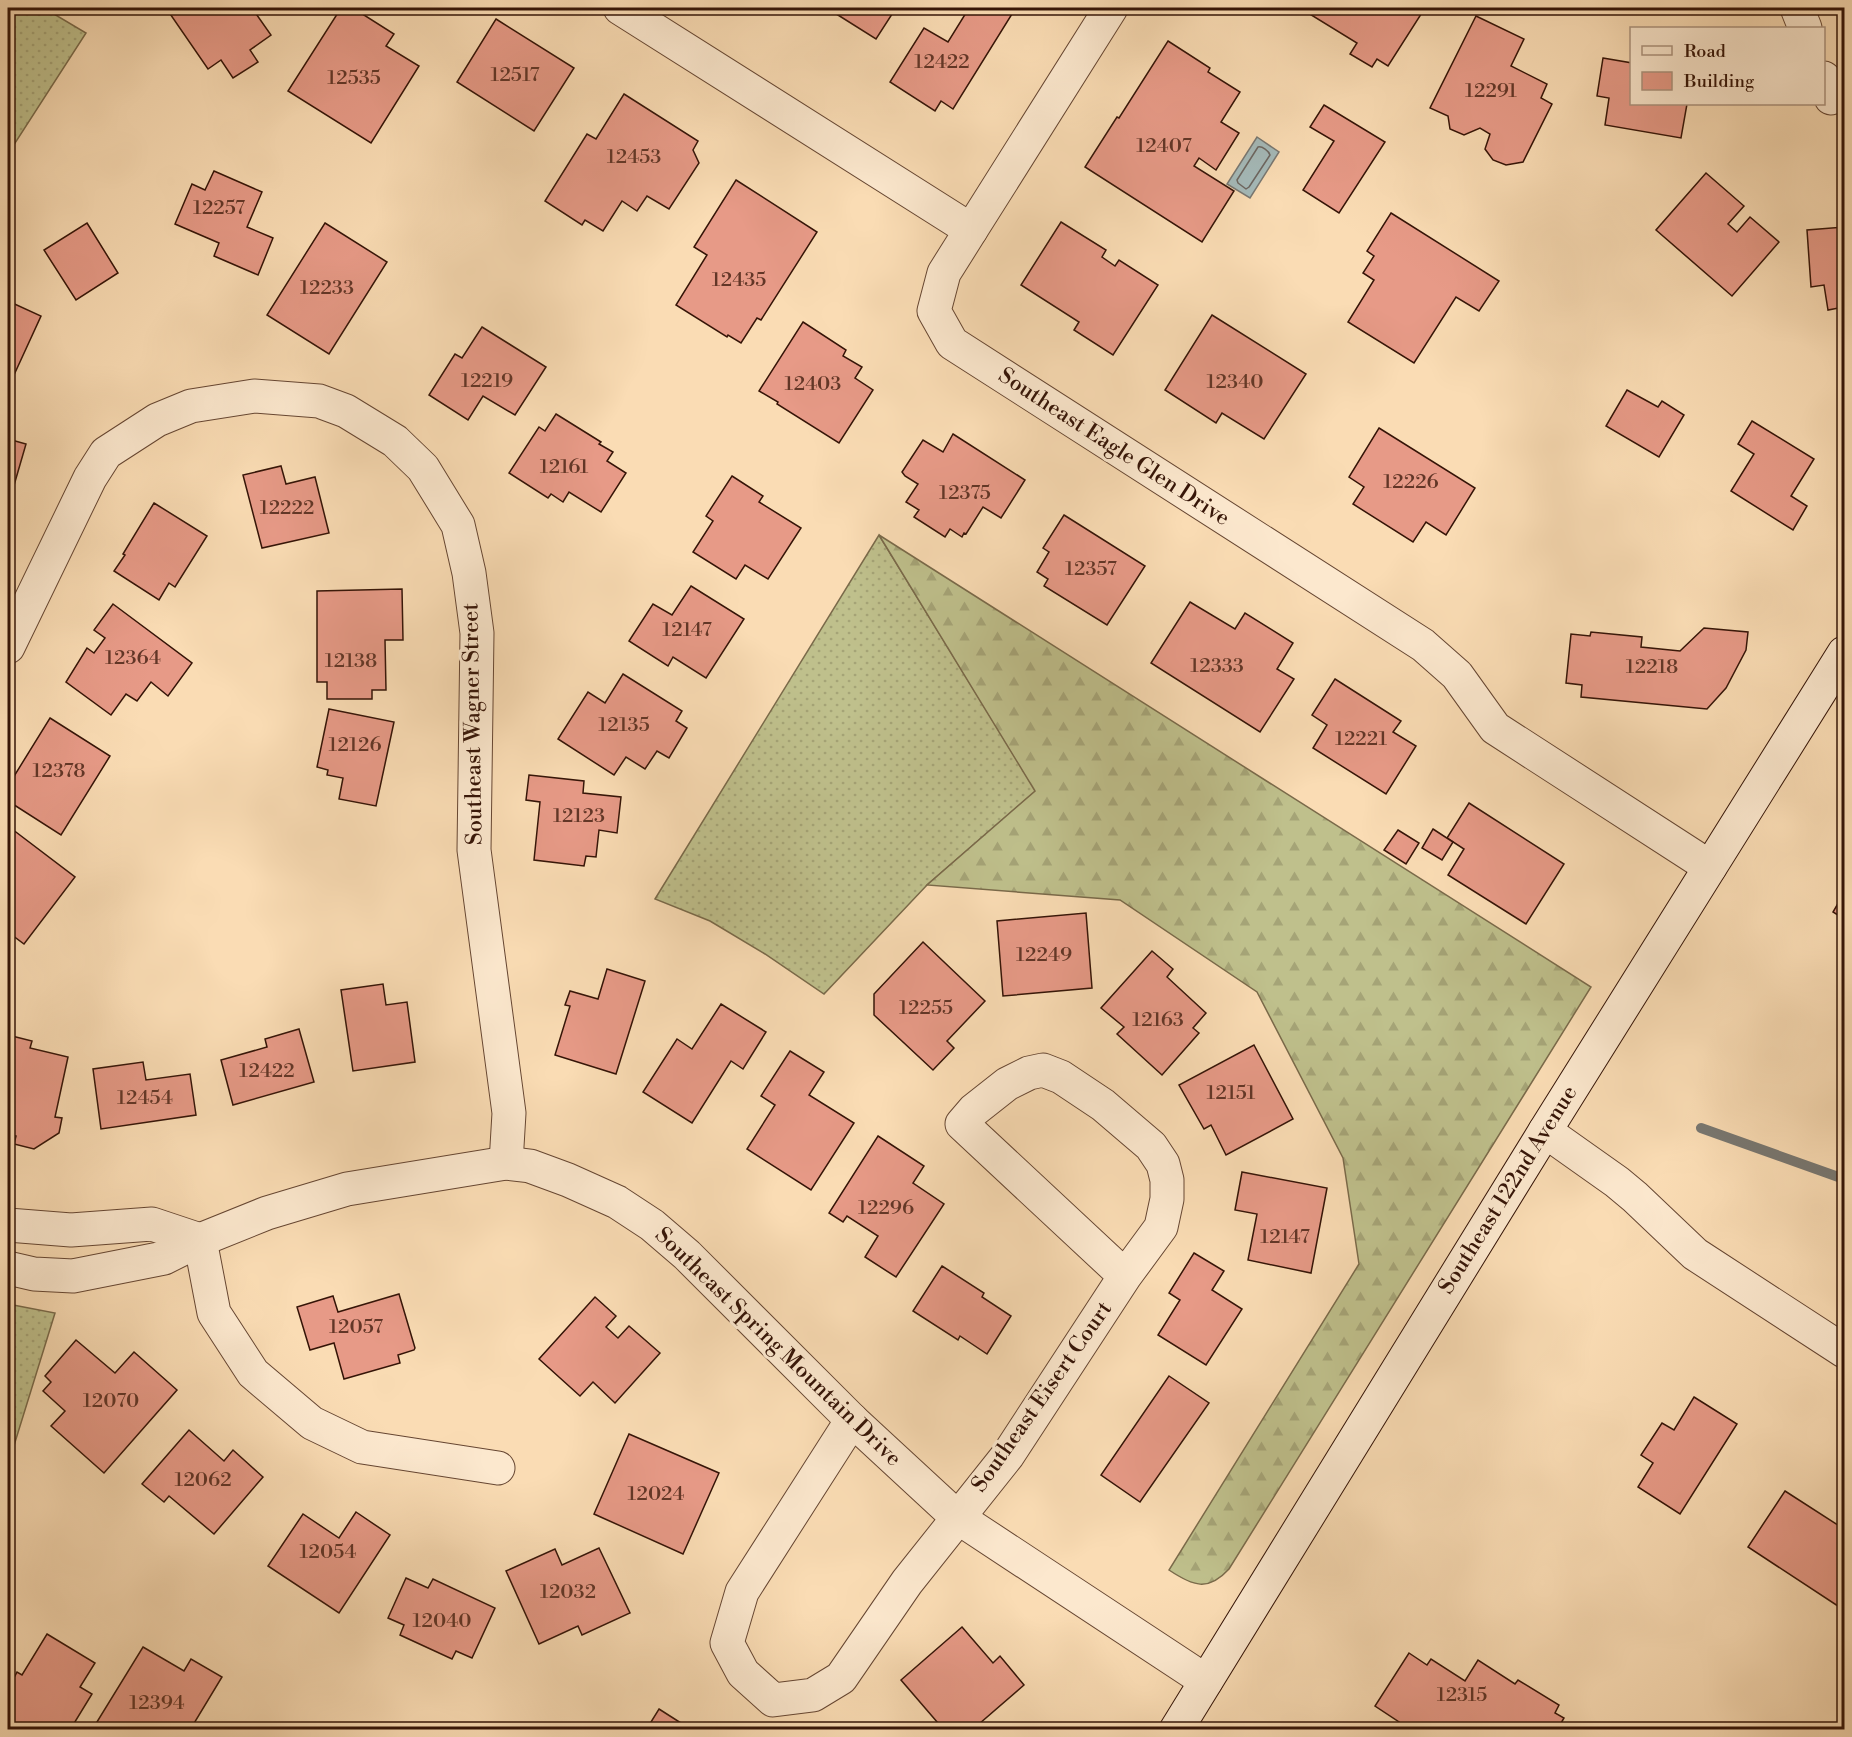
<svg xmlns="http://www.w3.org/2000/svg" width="1852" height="1737" font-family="'Libre Bodoni',serif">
<defs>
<pattern id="grass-dots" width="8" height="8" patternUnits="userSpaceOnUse" patternTransform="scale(1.5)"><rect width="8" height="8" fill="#bfc08c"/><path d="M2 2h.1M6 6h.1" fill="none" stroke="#a5a477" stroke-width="1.8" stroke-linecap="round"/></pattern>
<pattern id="forest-firs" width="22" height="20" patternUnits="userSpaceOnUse" patternTransform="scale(1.5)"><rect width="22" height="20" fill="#bfc08c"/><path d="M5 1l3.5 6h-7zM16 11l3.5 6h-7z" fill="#a5a477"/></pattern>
</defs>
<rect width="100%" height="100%" fill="#fadcb4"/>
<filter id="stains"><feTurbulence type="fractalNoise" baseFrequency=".00333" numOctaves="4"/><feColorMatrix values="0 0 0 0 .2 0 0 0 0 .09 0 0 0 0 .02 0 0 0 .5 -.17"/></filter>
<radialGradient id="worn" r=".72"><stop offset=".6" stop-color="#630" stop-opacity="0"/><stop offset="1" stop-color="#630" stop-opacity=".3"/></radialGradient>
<g fill="url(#grass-dots)" stroke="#7a6a4a" stroke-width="1.5">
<path d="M8 8H44L86 33 8 154Z"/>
<path d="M879 535 1036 791 927 885 824 994 765 954 710 921 655 899Z"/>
<path d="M8 1304 55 1313 12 1452 8 1450Z"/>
</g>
<path fill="url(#forest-firs)" stroke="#7a6a4a" stroke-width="1.5" d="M879 535 1591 987 1229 1569C1208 1592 1193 1586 1169 1570L1359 1264 1343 1158 1257 992 1120 900 927 885 1035 791Z"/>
<path fill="#a4b9b8" stroke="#787771" stroke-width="1.5" d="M1257 137 1279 152 1250 198 1227 184Z"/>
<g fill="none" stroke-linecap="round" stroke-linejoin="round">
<path stroke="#6c6660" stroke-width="1.5" d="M1258 147C1262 146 1269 151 1270 155L1249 187 1246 189 1238 183 1237 180Z"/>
<path stroke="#787771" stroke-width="10" d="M1701 1128 1844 1179"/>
</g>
<g fill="#e79a87" stroke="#351407" stroke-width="1.5">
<path d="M166 8H252L271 35 250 50 258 62 233 78 221 60 208 69Z"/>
<path d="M341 8H353L394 34 386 46 419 66 371 143 288 91Z"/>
<path d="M832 8H896L876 39 830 10Z"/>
<path d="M969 8H1002L1012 14 953 109 941 101 935 111 890 82 924 28 948 42Z"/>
<path d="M1311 8H1425L1388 66 1377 59 1372 67 1350 54 1357 43 1308 13Z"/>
<path d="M1476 16 1524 39 1511 66 1547 84 1541 98 1552 104 1523 162 1506 165 1493 160 1485 149 1490 134 1480 128 1464 135 1450 129 1448 116 1430 108Z"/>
<path d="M496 19 574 68 534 131 457 82Z"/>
<path d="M1168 41 1210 68 1208 72 1240 92 1221 122 1239 133 1216 170 1199 158 1194 166 1234 191 1202 242 1085 167 1117 117 1119 118Z"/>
<path d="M1603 58 1632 63V104H1687L1681 138 1605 125 1609 98 1597 96Z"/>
<path d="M624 94 698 141 693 150 699 163 669 209 647 196 637 211 622 201 603 231 585 220 582 225 545 201 587 134 596 139Z"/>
<path d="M1324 105 1385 142 1339 213 1303 190 1334 141 1310 127Z"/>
<path d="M214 171 262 192 247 227 273 238 258 275 214 256 219 243 175 224 192 184 205 190Z"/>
<path d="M1706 173 1744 206 1728 224 1737 232 1750 217 1779 242 1732 296 1656 230Z"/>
<path d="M736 180 817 232 761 320 757 318 741 343 728 335 727 337 676 305 707 255 694 247Z"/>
<path d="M1391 213 1499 281 1479 311 1456 297 1414 363 1348 322 1374 280 1363 273 1374 256 1367 251Z"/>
<path d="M1061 222 1106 250 1102 257 1115 266 1119 260 1158 285 1113 355 1074 330 1079 322 1021 285Z"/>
<path d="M87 223 118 273 76 300 44 250Z"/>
<path d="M325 223 387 262 329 354 267 315Z"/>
<path d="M1844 227V307L1828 310 1824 285 1811 287 1807 230Z"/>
<path d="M8 301 41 316 8 388Z"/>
<path d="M1212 315 1306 374 1264 439 1222 413 1216 423 1165 390Z"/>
<path d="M803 322 846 350 843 356 862 367 855 378 873 390 839 443 777 404 778 402 759 391Z"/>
<path d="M482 327 546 367 515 415 483 396 468 420 429 395 455 354 462 358Z"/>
<path d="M1627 390 1658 407 1662 401 1684 415 1659 457 1606 426Z"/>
<path d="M556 414 601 442 599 444 613 452 607 461 626 473 601 512 569 492 563 502 551 494 548 498 509 473 539 427 545 431Z"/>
<path d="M1752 421 1814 459 1791 496 1807 506 1793 530 1731 491 1754 454 1738 444Z"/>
<path d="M1379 428 1475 488 1446 535 1426 522 1413 542 1353 504 1364 487 1349 477Z"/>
<path d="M953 434 1025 480 1001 518 983 507 966 534 964 533 962 537 950 529 945 537 914 517 919 510 906 502 918 484 905 476 902 472 923 440 943 452Z"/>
<path d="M8 439 26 444 8 506Z"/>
<path d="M281 466 286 484 315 477 329 533 262 548 243 475Z"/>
<path d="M732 476 763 496 759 502 801 528 768 579 745 565 736 579 693 552 713 521 706 516Z"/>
<path d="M154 503 207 536 175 587 169 583 159 600 114 571 125 555 123 554Z"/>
<path d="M1064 515 1145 566 1107 625 1044 586 1048 579 1037 572 1049 552 1043 548Z"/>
<path d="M691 586 744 619 706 678 673 657 668 666 629 641 653 604 672 615Z"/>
<path d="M402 589 403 640H385L386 690H372V699H327V682H317V591Z"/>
<path d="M1190 602 1235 629 1245 613 1293 643 1277 669 1294 679 1260 732 1151 663Z"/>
<path d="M113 604 192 663 168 696 151 682 137 701 126 694 111 715 66 682 87 648 94 653 105 638 94 630Z"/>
<path d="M1704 628 1748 632 1746 650 1726 688 1707 709 1581 697 1582 685 1566 683 1571 634 1590 636 1591 632 1642 637 1641 647 1680 651Z"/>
<path d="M623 674 682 711 676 721 687 728 669 758 657 751 645 769 626 757 614 775 558 739 588 692 605 703Z"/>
<path d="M1335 679 1401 721 1393 732 1416 746 1386 794 1313 748 1327 725 1312 715Z"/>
<path d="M329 709 394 722 376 806 339 799 343 778 327 775 328 770 317 767Z"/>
<path d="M50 718 110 756 61 835 8 801V786Z"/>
<path d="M529 775 584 781 583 793 621 797 617 833 599 830 596 857 586 856 584 866 534 860 540 802 526 800Z"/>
<path d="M1469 803 1564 864 1526 924 1448 875 1464 849 1447 838Z"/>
<path d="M8 826 75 877 24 944 8 932Z"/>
<path d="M1433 829 1453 842 1442 860 1422 848Z"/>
<path d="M1398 830 1419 843 1406 864 1384 850Z"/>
<path d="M1844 893V919L1833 912Z"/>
<path d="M1086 913 1092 988 1003 996 997 921Z"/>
<path d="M923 942 985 1001 947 1041 954 1048 933 1070 874 1015V994Z"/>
<path d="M1152 951 1173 969 1167 977 1206 1013 1193 1028 1199 1033 1162 1075 1117 1034 1124 1027 1101 1008Z"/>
<path d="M607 969 645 981 616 1074 555 1055 570 1006 565 1005 570 991 598 999Z"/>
<path d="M383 984 386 1005 407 1002 415 1062 353 1071 341 990Z"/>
<path d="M721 1004 766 1032 743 1069 731 1061 692 1123 643 1092 677 1039 692 1049Z"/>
<path d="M299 1029 314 1082 233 1105 221 1060 267 1047 265 1039Z"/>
<path d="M8 1035 32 1041 30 1048 68 1057 55 1117 62 1118 59 1133 34 1149 14 1144 16 1136 8 1134Z"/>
<path d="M1254 1045 1293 1119 1226 1155 1211 1125 1204 1129 1179 1085Z"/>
<path d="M790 1051 824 1072 809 1095 854 1123 811 1190 747 1149 775 1105 761 1096Z"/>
<path d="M143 1062 146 1080 190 1074 196 1115 101 1129 93 1069Z"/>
<path d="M878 1136 924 1166 913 1183 944 1204 896 1277 865 1257 878 1236 847 1216 843 1222 829 1213Z"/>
<path d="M1242 1172 1327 1188 1311 1273 1248 1260 1257 1214 1235 1210Z"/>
<path d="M1194 1253 1224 1271 1212 1290 1242 1309 1206 1365 1158 1335 1180 1300 1169 1293Z"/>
<path d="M942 1266 984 1293 982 1297 1011 1316 987 1354 960 1336 958 1340 913 1311Z"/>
<path d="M399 1294 415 1348 414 1350 398 1355 400 1363 344 1379 334 1343 310 1350 297 1307 333 1296 338 1312Z"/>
<path d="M595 1297 616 1316 606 1327 618 1338 629 1326 660 1353 615 1403 593 1382 580 1396 539 1359Z"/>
<path d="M76 1340 115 1373 134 1352 177 1390 104 1473 51 1426 65 1411 43 1391 51 1382 45 1376Z"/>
<path d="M1169 1376 1209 1403 1140 1502 1101 1475Z"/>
<path d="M1694 1397 1737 1424 1680 1514 1638 1487 1653 1463 1641 1455 1662 1423 1674 1430Z"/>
<path d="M189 1430 224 1461 233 1450 263 1477 214 1534 169 1496 164 1502 142 1484Z"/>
<path d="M629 1434 719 1473 683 1554 594 1514Z"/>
<path d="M1785 1491 1844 1529V1610L1748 1547Z"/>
<path d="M356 1512 390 1535 339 1613 268 1566 303 1514 339 1538Z"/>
<path d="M599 1548 630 1613 582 1635 578 1626 539 1644 506 1571 555 1549 562 1565Z"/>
<path d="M406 1578 428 1588 433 1579 495 1608 472 1658 456 1651 452 1659 400 1635 404 1625 388 1618Z"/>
<path d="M962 1627 993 1663 1000 1656 1024 1685 972 1730H944L901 1680Z"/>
<path d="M47 1634 95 1663 80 1687 92 1694 70 1730H18L8 1723V1675L9 1672 15 1676 17 1672 22 1675Z"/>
<path d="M143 1647 184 1671 191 1659 222 1677 190 1730H92Z"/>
<path d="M1409 1653 1427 1665 1431 1659 1465 1681 1478 1660 1515 1684 1518 1680 1559 1705 1555 1713 1564 1718 1557 1730H1402L1396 1726 1399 1722 1375 1706Z"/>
<path d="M659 1709 692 1730H646Z"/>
</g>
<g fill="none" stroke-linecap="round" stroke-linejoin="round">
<defs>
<g id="street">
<path d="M620 8 971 230 944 273 934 311 952 343 1423 645 1457 675 1495 728 1710 867"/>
<path d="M1797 8 1805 28"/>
<path d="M1824 78 1831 98"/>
<path d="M971 230 1111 8"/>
<path d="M8 647 90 478 106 453 157 420 191 406 254 396 319 401 346 411 395 441 423 468 458 525 469 573 477 633 474 850 509 1113 506 1163"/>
<path d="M1545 1131 1617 1182 1635 1197 1695 1254 1844 1351"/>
<path d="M8 1225 71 1230 152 1224 200 1240"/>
<path d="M200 1240 214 1313 253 1373 312 1423 362 1447 498 1468"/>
<path d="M8 1268 34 1274 73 1276 164 1258 200 1240 267 1213 347 1189 506 1163 530 1166 568 1180 617 1202 652 1225 687 1255 852 1420 957 1517 1206 1681"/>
<path d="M852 1420 742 1592 727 1643 743 1673 773 1700 813 1695 841 1678 907 1582 1008 1455 1125 1276 1161 1227 1167 1199V1180L1163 1164 1151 1146 1103 1105 1061 1077 1043 1070 1029 1073 1007 1084 974 1110 962 1124 1125 1276"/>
</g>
<path id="secondary" d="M1176 1730 1545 1131 1844 653"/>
</defs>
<use href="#street" stroke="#664632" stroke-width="35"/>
<use href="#secondary" stroke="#351407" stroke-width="35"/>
<use href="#street" stroke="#fce8ce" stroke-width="33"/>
<use href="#secondary" stroke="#fce8ce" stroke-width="33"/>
</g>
<g text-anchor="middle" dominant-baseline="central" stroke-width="6" stroke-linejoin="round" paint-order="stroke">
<g font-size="20" fill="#623627">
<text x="942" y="62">12422</text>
<text x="515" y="75">12517</text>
<text x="354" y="78">12535</text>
<text x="1491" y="91">12291</text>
<text x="1164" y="146">12407</text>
<text x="634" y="157">12453</text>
<text x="219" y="208">12257</text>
<text x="739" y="280">12435</text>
<text x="327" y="288">12233</text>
<text x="487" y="381">12219</text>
<text x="1235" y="382">12340</text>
<text x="813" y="384">12403</text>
<text x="564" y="467">12161</text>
<text x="1411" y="482">12226</text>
<text x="965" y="493">12375</text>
<text x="287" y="508">12222</text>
<text x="1091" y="569">12357</text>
<text x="687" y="630">12147</text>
<text x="133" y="658">12364</text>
<text x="351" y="661">12138</text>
<text x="1217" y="666">12333</text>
<text x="1652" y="667">12218</text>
<text x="624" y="725">12135</text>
<text x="1361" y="739">12221</text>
<text x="355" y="745">12126</text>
<text x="59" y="771">12378</text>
<text x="579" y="816">12123</text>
<text x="1044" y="955">12249</text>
<text x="926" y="1008">12255</text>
<text x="1158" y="1020">12163</text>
<text x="267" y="1071">12422</text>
<text x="1231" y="1093">12151</text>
<text x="145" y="1098">12454</text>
<text x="886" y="1208">12296</text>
<text x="1285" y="1237">12147</text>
<text x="356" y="1327">12057</text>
<text x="111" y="1401">12070</text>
<text x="203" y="1480">12062</text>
<text x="656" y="1494">12024</text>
<text x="328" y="1552">12054</text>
<text x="568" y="1592">12032</text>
<text x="442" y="1621">12040</text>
<text x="1462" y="1695">12315</text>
<text x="157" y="1703">12394</text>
</g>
<g font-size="22" fill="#351407" stroke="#fce8ce">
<text transform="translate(1114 447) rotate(33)">Southeast Eagle Glen Drive</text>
<text transform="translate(473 724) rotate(-91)">Southeast Wagner Street</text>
<text transform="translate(1508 1190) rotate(-58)">Southeast 122nd Avenue</text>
<text transform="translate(778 1347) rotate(44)">Southeast Spring Mountain Drive</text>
<text transform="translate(1042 1397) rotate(-55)">Southeast Eisert Court</text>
</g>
</g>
<rect width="1852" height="1737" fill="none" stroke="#fadcb4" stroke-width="30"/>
<rect x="9" y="9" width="1834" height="1719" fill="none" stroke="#351407" stroke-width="3"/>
<rect x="15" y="15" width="1822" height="1707" fill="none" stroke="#351407" stroke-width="1.5"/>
<rect x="1630" y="27" width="195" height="78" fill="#fce8ce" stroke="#ac937e" stroke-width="1.5"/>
<rect x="1642" y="46" width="30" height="9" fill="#fce8ce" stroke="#ac937e" stroke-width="1.5"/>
<text x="1684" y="57" font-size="18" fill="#351407">Road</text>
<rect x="1642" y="72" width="30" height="18" fill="#e79a87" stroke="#ac937e" stroke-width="1.5"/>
<text x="1684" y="87" font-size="18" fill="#351407">Building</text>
<rect width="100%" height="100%" filter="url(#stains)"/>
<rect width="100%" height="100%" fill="url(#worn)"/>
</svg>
